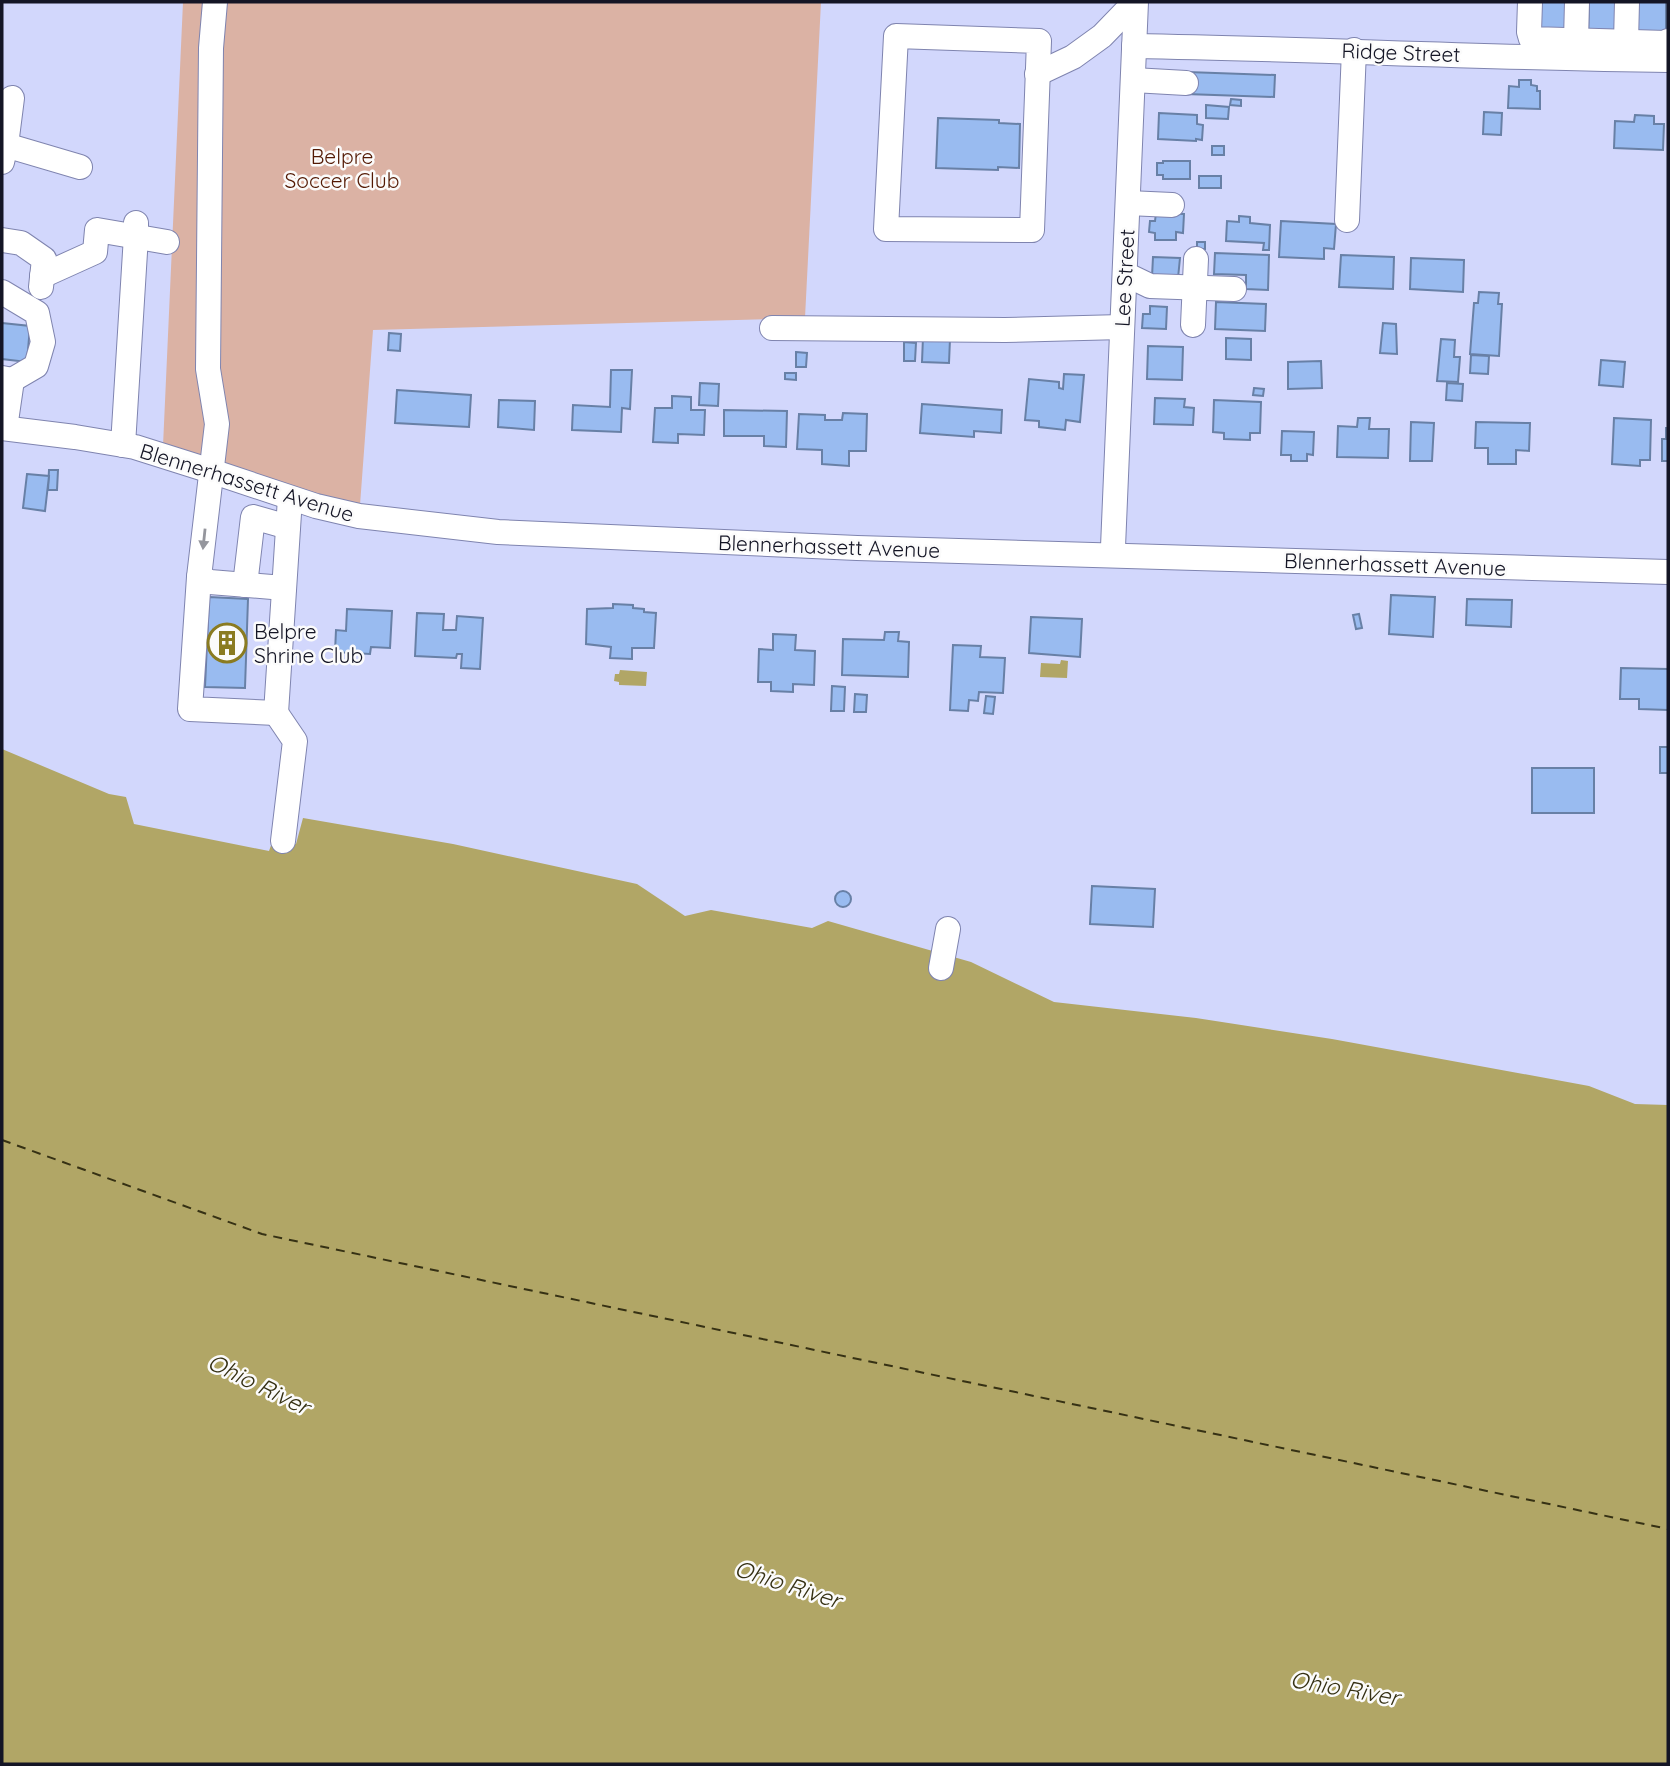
<svg xmlns="http://www.w3.org/2000/svg" width="1670" height="1766" font-family="Quicksand,sans-serif">
<rect width="100%" height="100%" fill="#d2d7fc"/>
<path fill="#dbb2a4" d="M183 2H821L805 318 373 330 360 505 317 497 163 446Z"/>
<g fill="#b1a666">
<path d="M1061 660 1068 661 1067 678 1040 677 1041 663 1060 664Z"/>
<path d="M620 670 647 672 646 686 619 685V682L614 681 615 674H619Z"/>
<path d="M2 749 109 794 126 797 134 824 269 851 273 840 296 844 303 818 453 844 637 884 685 916 711 910 812 928 828 921 971 962 1054 1002 1196 1018 1332 1039 1589 1086 1635 1104 1668 1105V1764H2Z"/>
</g>
<g fill="none" stroke-linecap="round" stroke-linejoin="round">
<path stroke="#363114" stroke-width="2" stroke-dasharray="9 7" stroke-linecap="butt" d="M2 1140 262 1234 1668 1529"/>
</g>
<g fill="#99bbf0" stroke="#6880a6" stroke-width="2">
<path d="M1538 2H1566L1565 35 1537 34Z"/>
<path d="M1589 2H1616L1615 36 1588 35Z"/>
<path d="M1638 2H1666V38L1638 37Z"/>
<path d="M1187 72 1275 75 1274 97 1186 94Z"/>
<path d="M1519 80H1531V85L1537 86V91H1540V109L1508 108 1509 86 1519 87Z"/>
<path d="M1231 99 1241 100V106L1230 105Z"/>
<path d="M1206 105 1229 107 1228 119 1206 118Z"/>
<path d="M1484 112 1502 113 1501 135 1483 134Z"/>
<path d="M1159 113 1197 115V124L1203 125 1202 140 1196 139V141L1158 139Z"/>
<path d="M1635 115 1654 116V124H1664L1663 150 1614 148 1615 121 1634 122Z"/>
<path d="M938 118 999 120V123L1020 124 1019 168 998 167V170L936 168Z"/>
<rect x="1212" y="146" width="12" height="9"/>
<path d="M1163 161H1190V179H1163V175H1157V163H1163Z"/>
<rect x="1199" y="176" width="22" height="12"/>
<path d="M1156 213 1184 214 1183 233 1176 232V240H1155V233L1149 232 1150 221H1155Z"/>
<path d="M1239 216 1250 217V223L1270 225 1269 250H1263L1264 243 1226 241 1227 221 1239 222Z"/>
<path d="M1281 221 1336 224 1334 249 1324 248V259L1279 257Z"/>
<rect x="1197" y="242" width="8" height="7"/>
<path d="M1215 253 1269 255 1268 290 1246 289V275L1214 274Z"/>
<path d="M1341 255 1394 257 1393 289 1339 287Z"/>
<path d="M1153 257 1180 258 1178 278 1152 277Z"/>
<path d="M1411 258 1464 260 1463 292 1410 289Z"/>
<path d="M1479 292 1499 293 1498 304H1502L1499 356 1470 354 1474 303H1478Z"/>
<path d="M1216 302 1266 304 1265 331 1215 329Z"/>
<path d="M1150 306 1167 307 1166 329 1142 328 1143 314H1150Z"/>
<path d="M2 323 30 326 27 362 2 359Z"/>
<path d="M1383 323 1396 324 1397 354 1380 353Z"/>
<path d="M389 333 401 334 400 351 388 350Z"/>
<path d="M923 337 950 339 949 363 922 362Z"/>
<path d="M1226 338 1251 339V360L1226 359Z"/>
<path d="M1441 339 1455 340 1454 357H1460L1458 382 1437 381Z"/>
<path d="M904 342 916 343 915 361H904Z"/>
<path d="M1148 346 1183 347 1182 380 1147 379Z"/>
<path d="M796 352 807 353 806 367H796Z"/>
<path d="M1471 355 1489 356 1488 374 1470 373Z"/>
<path d="M1601 360 1625 362 1623 387 1599 385Z"/>
<path d="M1321 361 1322 388 1288 389V362Z"/>
<path d="M611 370H632L630 409 622 408 621 432 572 430 573 405 610 407Z"/>
<path d="M785 373H796V380L785 379Z"/>
<path d="M1064 374 1084 375 1080 422 1066 420 1065 430 1039 427V421L1025 420 1029 379 1059 382V388L1063 389Z"/>
<path d="M700 383 719 384 718 406 699 405Z"/>
<path d="M1447 383 1463 384 1462 401 1446 400Z"/>
<path d="M1254 388 1264 389 1263 396 1253 395Z"/>
<path d="M397 390 471 395 469 427 395 423Z"/>
<path d="M672 396 691 397V410H705L704 435 678 434V443L653 442 655 408H672Z"/>
<path d="M1155 398 1185 399 1184 407 1194 408 1193 425 1154 424Z"/>
<path d="M499 400 535 401 534 430 498 427Z"/>
<path d="M1214 400 1261 402 1260 433H1250V440L1224 439V433L1213 432Z"/>
<path d="M922 404 1002 410 1001 433 974 431V437L920 433Z"/>
<path d="M724 410 787 411 786 447 764 446V436H724Z"/>
<path d="M843 413 867 414 866 451H849V466L822 464V450L797 449 799 414 825 415V420H842Z"/>
<path d="M1358 418H1370L1369 429H1389L1388 458 1337 457 1338 426 1357 427Z"/>
<path d="M1614 418 1651 420 1650 460H1640V466L1612 464Z"/>
<path d="M1411 422 1434 423 1432 461H1410Z"/>
<path d="M1476 422 1530 423 1529 451 1516 450V464H1488V448H1475Z"/>
<path d="M1666 428H1668V461H1662V439H1666Z"/>
<path d="M1282 431 1314 432 1313 455 1307 454V461H1291V455H1281Z"/>
<path d="M49 470H58L57 490H48Z"/>
<path d="M27 474 49 476 45 511 23 508Z"/>
<path d="M1391 595 1435 597 1433 637 1389 634Z"/>
<path d="M209 597 248 599 245 688 205 687Z"/>
<path d="M1467 599 1512 600 1511 627 1466 625Z"/>
<path d="M613 604 633 605V608L644 609V612L656 613 654 648H632V659L610 658 611 647 586 644 587 609 613 608Z"/>
<path d="M347 609 392 611 390 648 371 647 370 654 335 652 336 630 346 631Z"/>
<path d="M417 613 444 614 443 630H456L457 616 483 618 480 669 461 668 462 654H457L456 658 415 656Z"/>
<path d="M1359 614 1362 628 1356 629 1353 615Z"/>
<path d="M1031 617 1082 619 1080 657 1029 653Z"/>
<path d="M885 632H899L898 641 909 642 908 677 842 675 843 639 884 640Z"/>
<path d="M773 634 796 635 795 650 815 651 814 685 793 684V692L771 691V682H758L759 649 773 650Z"/>
<path d="M953 645 981 646 980 657 1005 658 1003 693 979 692 978 701 969 700 968 711 950 710Z"/>
<path d="M1621 668 1668 669V710L1639 709V699H1620Z"/>
<path d="M832 686 845 687 844 711H831Z"/>
<path d="M855 694 867 695 866 712H854Z"/>
<path d="M986 696 995 697 993 714 984 713Z"/>
<rect x="1660" y="747" width="8" height="26"/>
<rect x="1532" y="768" width="62" height="45"/>
<path d="M1092 886 1155 889 1153 927 1090 924Z"/>
<circle cx="843" cy="899" r="8"/>
</g>
<g fill="none" stroke-linecap="round" stroke-linejoin="round">
<defs>
<g id="minor">
<path d="M215 2 211 48 208 369 217 424 199 577 190 709 276 713 290 498"/>
<path d="M1530 2 1529 32 1531 39 1666 43 1668 41"/>
<path d="M896 36 1039 41 1032 230 886 229Z"/>
<path d="M1576 40 1577 2"/>
<path d="M1626 42 1627 2"/>
<path d="M1134 46C1312 49 1490 58 1668 60"/>
<path d="M1037 74 1073 57 1102 36 1135 2"/>
<path d="M1133 80 1186 83"/>
<path d="M2 144 80 167"/>
<path d="M2 162 6 145 12 98"/>
<path d="M1128 203 1172 205"/>
<path d="M1347 220 1354 50"/>
<path d="M2 240 21 243 44 259 41 287"/>
<path d="M1125 274 1150 286 1234 289"/>
<path d="M42 276 95 252 97 230 167 242"/>
<path d="M2 292 37 313 43 342 36 366 12 380"/>
<path d="M1193 325 1196 259"/>
<path d="M772 328 1005 330 1122 327"/>
<path d="M2 378 12 380 5 428"/>
<path d="M2 428 75 437 135 447 211 471 316 506 359 516 498 532 857 548 1668 572"/>
<path d="M123 445 136 236V223"/>
<path d="M1110 555 1113 547 1136 2"/>
<path d="M199 577 210 582 284 588"/>
<path d="M245 585 253 517 288 527"/>
<path d="M276 713 295 741 283 841"/>
<path d="M941 968 948 929"/>
</g>
</defs>
<use href="#minor" stroke="#7f84af" stroke-width="26"/>
<use href="#minor" stroke="#fff" stroke-width="24"/>
</g>
<defs><path id="oneway-solid" d="M-6-.8H1V-3.2L6.5 0L1 3.2V.8H-6Z" transform="scale(1.75)"/></defs>
<use fill="#95969d" href="#oneway-solid" transform="translate(204 539) rotate(96)"/>
<defs>
<symbol id="building-ring" viewBox="-11 -11 22 22"><circle r="9.5" fill="#fbfbfb" stroke="#8a7b21" stroke-width="1.5"/><path d="M-4-6H4V6H1V3H-1V6H-4ZM-2.5-4.3h1.7v1.8h-1.7ZM.8-4.3h1.7v1.8H.8ZM-2.5-1h1.7V.8h-1.7ZM.8-1h1.7V.8H.8Z" fill="#8a7b21"/></symbol>
</defs>
<g fill-rule="evenodd">
<use href="#building-ring" x="205" y="621" width="44" height="44"/>
</g>
<g text-anchor="middle" dominant-baseline="central" stroke-width="5" stroke-linejoin="round" paint-order="stroke">
<g font-size="21" fill="#141525" stroke="#fbfbfb">
<text transform="translate(1401 52) rotate(2)">Ridge Street</text>
<text transform="translate(1124 278) rotate(-87)">Lee Street</text>
<text transform="translate(247 482) rotate(17)">Blennerhassett Avenue</text>
<text transform="translate(829 546) rotate(2)">Blennerhassett Avenue</text>
<text transform="translate(1395 564) rotate(2)">Blennerhassett Avenue</text>
</g>
<g font-size="21" fill="#531903" stroke="#fbfbfb">
<text x="342" y="156">Belpre<tspan x="342" dy="24">Soccer Club</tspan></text>
</g>
<g font-size="21" fill="#141525" stroke="#fbfbfb" text-anchor="start">
<text x="254" y="631">Belpre<tspan x="254" dy="24">Shrine Club</tspan></text>
</g>
<g font-size="23" font-style="italic" fill="#363114" stroke="#fbfbfb">
<text transform="translate(259 1384) rotate(26)">Ohio River</text>
<text transform="translate(788 1584) rotate(18)">Ohio River</text>
<text transform="translate(1345 1688) rotate(10)">Ohio River</text>
</g>
</g>
<rect width="1670" height="1766" fill="none" stroke="#141525" stroke-width="7"/>
</svg>
